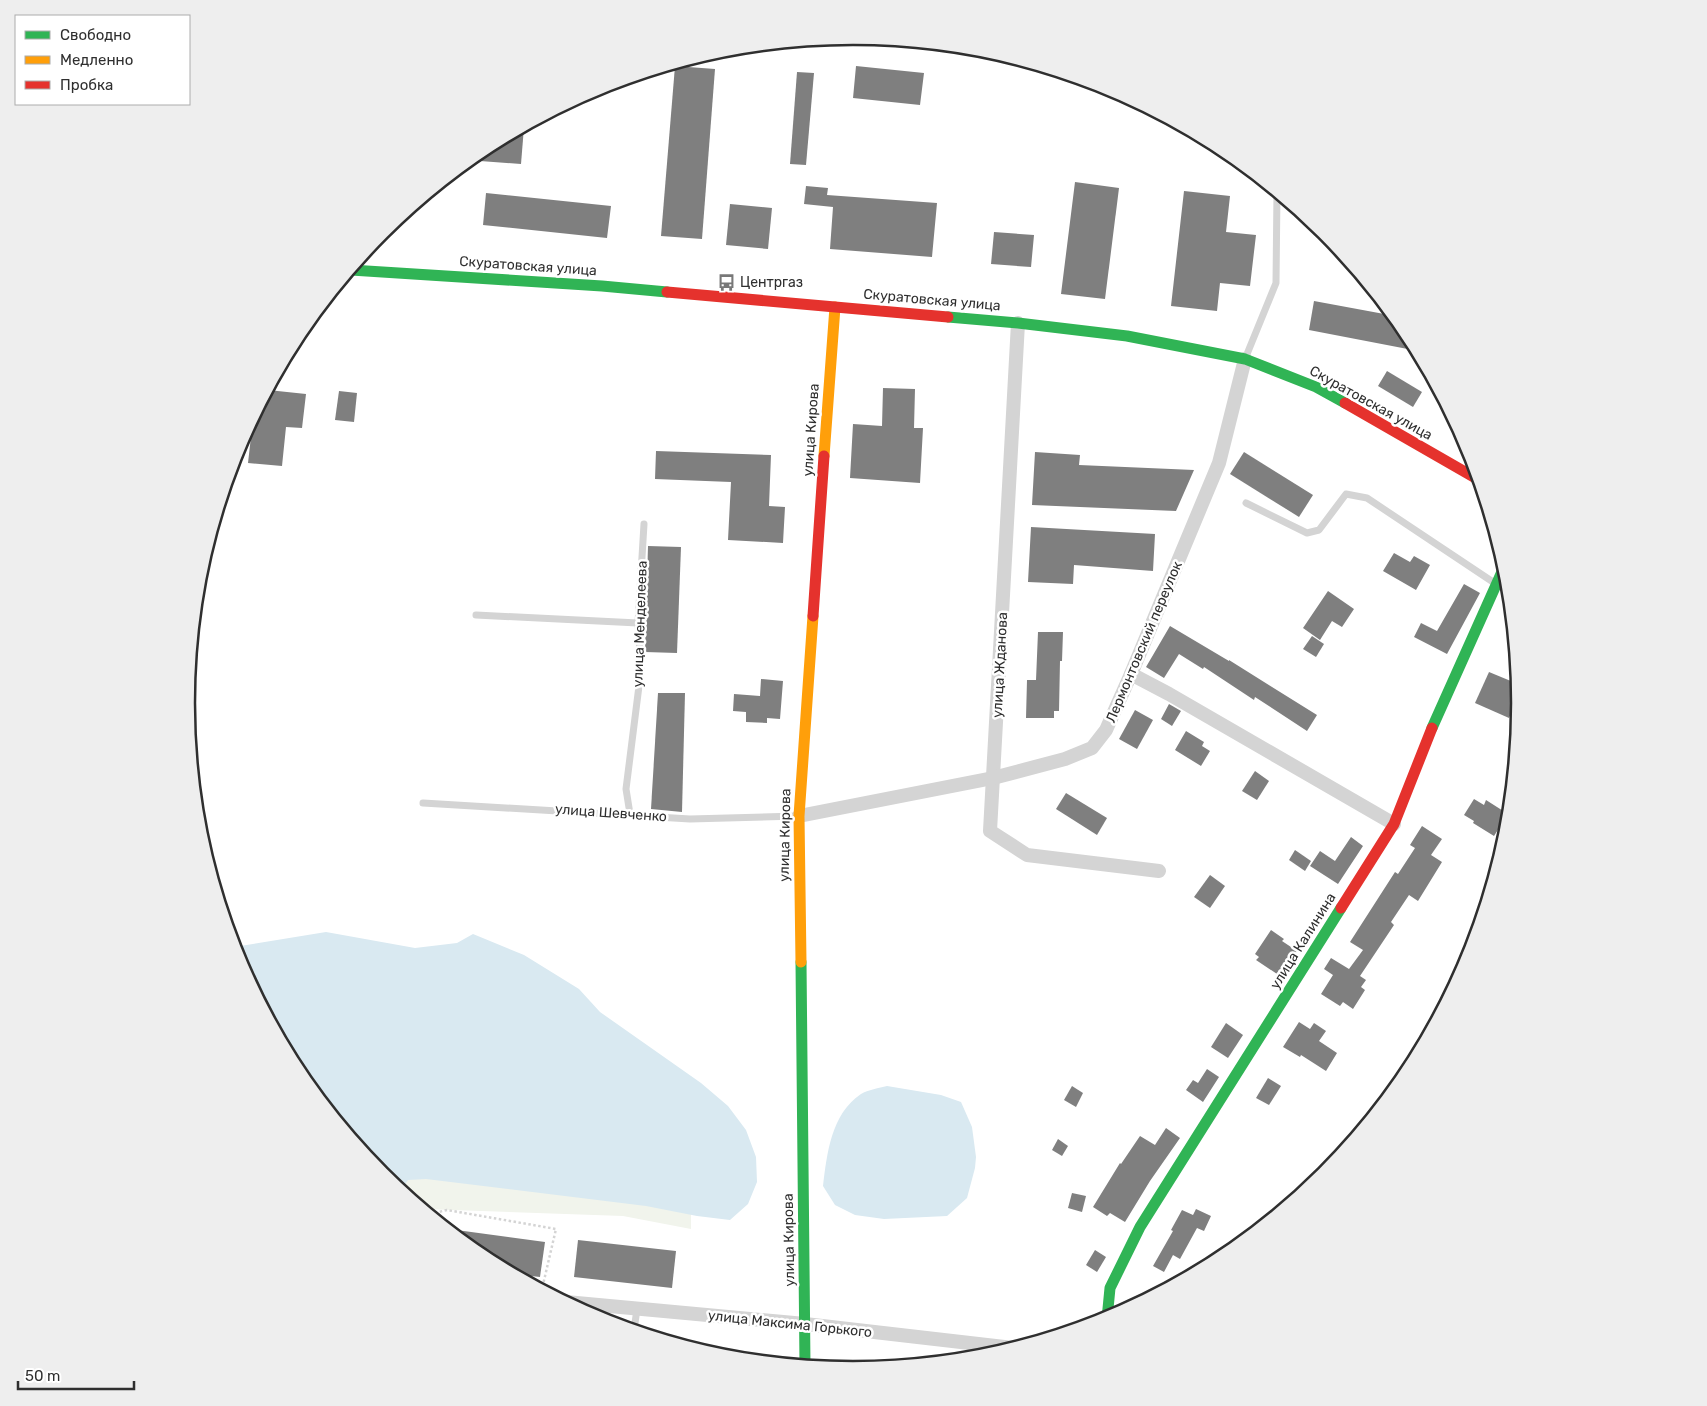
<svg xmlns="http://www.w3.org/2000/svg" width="1707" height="1406" font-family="Rubik,sans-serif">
<rect width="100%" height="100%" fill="#fff"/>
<path fill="#f1f4ec" d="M384 1163 691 1206V1229L623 1216 424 1209 382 1174 375 1166Z"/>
<g fill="#d9e9f1">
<path d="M326 932 415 948 457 943 473 934 524 955 579 989 600 1012 701 1083 728 1106 746 1130 756 1157 757 1182 748 1204 730 1220 697 1216 646 1206 426 1179 408 1180 401 1190 382 1174 299 1073 237 958 234 947Z"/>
<path d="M887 1086 941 1095 961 1102 972 1127 976 1157 975 1168 967 1198 947 1216 884 1219 855 1215 835 1205 823 1186C827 1154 831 1114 861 1094 868 1090 879 1088 887 1086Z"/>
</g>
<g fill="#7f7f7f">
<path d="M675 66 715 69 702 239 661 236Z"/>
<path d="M856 66 924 73 920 105 853 98Z"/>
<path d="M797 72 814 73 806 165 790 164Z"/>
<path d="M524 127 521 164 480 161 481 150 483 148Z"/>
<path d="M1075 182 1119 188 1105 299 1061 294Z"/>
<path d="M806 186 828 188 827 195 937 203 932 257 830 249 833 207 804 204Z"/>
<path d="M1184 191 1230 196 1226 232 1256 235 1250 286 1220 283 1217 311 1171 306Z"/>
<path d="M486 193 611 206 607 238 483 225Z"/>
<path d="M730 204 772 208 768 249 726 245Z"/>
<path d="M994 232 1034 235 1031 267 991 264Z"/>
<path d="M1314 301 1395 316 1408 333 1418 351 1309 330Z"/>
<path d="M1387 371 1422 392 1413 407 1378 386Z"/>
<path d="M883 388 915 389 914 428H923L920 483 850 478 853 424 882 426Z"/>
<path d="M268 390 306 394 302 428 286 427 282 466 248 463 253 419Z"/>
<path d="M339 391 357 393 354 422 335 420Z"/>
<path d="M656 451 771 455 769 506 785 507 783 543 728 540 731 482 655 479Z"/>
<path d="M1035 452 1080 455 1079 465 1194 470 1176 511 1032 505Z"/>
<path d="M1244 452 1313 495 1299 517 1230 474Z"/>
<path d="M1031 527 1155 534 1153 571 1074 565 1073 584 1028 582Z"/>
<path d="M648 546 681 547 677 653 645 652Z"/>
<path d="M1394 553 1410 562 1414 556 1430 565 1416 590 1383 571Z"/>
<path d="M1464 584 1480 593 1447 654 1414 637 1421 623 1437 631Z"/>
<path d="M1328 591 1354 609 1342 627 1332 621 1320 640 1303 628Z"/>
<path d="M1170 626 1229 661V660L1317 715 1307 731 1255 697 1254 700 1204 667 1203 669 1179 654 1164 678 1146 667Z"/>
<path d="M1038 632H1063L1062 661H1060L1059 711H1054V718H1026L1027 680H1036Z"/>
<path d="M1312 636 1324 644 1316 657 1303 649Z"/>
<path d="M1489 672 1518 684 1519 695 1509 718 1475 703Z"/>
<path d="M761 679 783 681 780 719 767 718V723L746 722V712L733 711 734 694 760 696Z"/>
<path d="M658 693H685L682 812 651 809Z"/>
<path d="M1169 704 1181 711 1172 726 1161 719Z"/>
<path d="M1135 710 1153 720 1137 749 1119 739Z"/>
<path d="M1186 731 1204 742 1202 746 1210 751 1201 766 1175 750Z"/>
<path d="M1255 771 1269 781 1257 800 1242 791Z"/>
<path d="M1066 793 1107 818 1097 835 1056 809Z"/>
<path d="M1474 799 1484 805 1486 800 1508 814 1494 836 1473 823 1474 821 1464 815Z"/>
<path d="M1422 826 1442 839 1431 855 1442 862 1418 901 1409 895 1391 922 1394 925 1360 976 1366 980 1361 987 1365 990 1353 1009 1343 1002 1340 1006 1321 994 1333 975 1324 969 1331 958 1349 969 1363 950 1350 942 1395 872 1398 874 1415 848 1410 845Z"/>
<path d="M1351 837 1363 846 1338 884 1310 866 1320 851 1335 861Z"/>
<path d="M1295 850 1311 861 1305 871 1289 860Z"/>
<path d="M1210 875 1225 886 1210 908 1194 897Z"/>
<path d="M1271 930 1284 939 1282 941 1297 951 1280 976 1256 960 1259 957 1255 954Z"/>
<path d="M1299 1022 1310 1029 1314 1023 1326 1031 1319 1041 1337 1053 1326 1071 1301 1055 1300 1057 1283 1047Z"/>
<path d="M1226 1023 1243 1035 1228 1058 1211 1047Z"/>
<path d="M1207 1069 1219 1077 1203 1102 1186 1090 1193 1080 1198 1083Z"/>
<path d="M1268 1078 1281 1086 1269 1105 1256 1098Z"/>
<path d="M1072 1086 1083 1093 1076 1107 1064 1100Z"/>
<path d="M1166 1128 1180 1138 1150 1181 1125 1222 1110 1213 1107 1216 1093 1207 1120 1163 1121 1164 1140 1136 1155 1145Z"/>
<path d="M1058 1139 1068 1146 1062 1156 1052 1150Z"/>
<path d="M1072 1193 1086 1196 1082 1212 1068 1208Z"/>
<path d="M1196 1209 1211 1216 1204 1231 1197 1228 1180 1259 1173 1255 1164 1272 1153 1266 1173 1231 1171 1230 1182 1210 1193 1215Z"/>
<path d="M449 1229 545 1242 540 1277 513 1274 483 1257Z"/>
<path d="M578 1240 676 1251 672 1288 574 1277Z"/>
<path d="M1095 1250 1106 1257 1097 1272 1086 1265Z"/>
</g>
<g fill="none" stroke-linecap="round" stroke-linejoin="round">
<path stroke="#d4d4d4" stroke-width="2.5" stroke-dasharray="2.5 2.5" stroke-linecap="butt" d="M430 1214 447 1210 556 1229 542 1289"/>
<g stroke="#d4d4d4" stroke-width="7">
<path d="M1245 359 1276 283 1277 192"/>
<path d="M1246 503 1307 533 1319 530 1346 494 1367 498 1496 584"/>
<path d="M476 615 638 623"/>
<path d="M423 803 690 819 798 816"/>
<path d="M630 814 626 789 641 670 638 623 644 524"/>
<path d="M634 1330 637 1309"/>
</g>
<g stroke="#d4d4d4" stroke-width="14">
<path d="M1018 323 990 831 1027 855 1159 871"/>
<path d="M1131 674 1169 694 1394 824"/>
<path d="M799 816 993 778 1065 759 1092 748 1106 730 1131 674 1219 463 1245 359"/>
<path d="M566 1302 805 1324 1013 1348"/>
</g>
<g stroke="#30b455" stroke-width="11">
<path d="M351 270 602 286 667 292"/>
<path d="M948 317 1018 323 1127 336 1245 359 1316 387 1345 403"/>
<path d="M1432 728 1505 565"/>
<path d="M801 962 805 1365"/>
<path d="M1107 1319 1110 1288 1140 1227 1341 908"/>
</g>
<g stroke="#ff9f0a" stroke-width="11">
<path d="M824 456 835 307"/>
<path d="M801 962 799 816 813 616"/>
</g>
<g stroke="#e5322d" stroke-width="11">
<path d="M667 292 948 317"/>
<path d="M1345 403 1479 480"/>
<path d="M813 616 824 456"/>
<path d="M1341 908 1394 824 1432 728"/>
</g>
</g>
<defs>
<symbol id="bus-bare" viewBox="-9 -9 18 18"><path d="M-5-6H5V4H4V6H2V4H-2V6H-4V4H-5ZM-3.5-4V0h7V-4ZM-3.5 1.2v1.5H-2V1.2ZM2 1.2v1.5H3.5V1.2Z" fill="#787878" stroke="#fff" stroke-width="2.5" paint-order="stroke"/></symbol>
</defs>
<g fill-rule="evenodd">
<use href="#bus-bare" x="714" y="270" width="25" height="25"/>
</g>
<g text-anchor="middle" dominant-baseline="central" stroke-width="5" stroke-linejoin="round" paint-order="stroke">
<g font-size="14" fill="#2f2f2f" stroke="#fff">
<text transform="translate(528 266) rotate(4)">Скуратовская улица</text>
<text transform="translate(932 300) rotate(5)">Скуратовская улица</text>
<text transform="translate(1371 403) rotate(29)">Скуратовская улица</text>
<text transform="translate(811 430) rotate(-86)">улица Кирова</text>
<text transform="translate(640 624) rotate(-88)">улица Менделеева</text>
<text transform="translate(1144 642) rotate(-67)">Лермонтовский переулок</text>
<text transform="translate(1000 665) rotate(-87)">улица Жданова</text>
<text transform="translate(611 813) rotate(4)">улица Шевченко</text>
<text transform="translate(785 835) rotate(-89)">улица Кирова</text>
<text transform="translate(1303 941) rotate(-58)">улица Калинина</text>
<text transform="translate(789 1240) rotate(-91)">улица Кирова</text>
<text transform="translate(790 1324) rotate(6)">улица Максима Горького</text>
</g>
<g font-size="14" fill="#2f2f2f" stroke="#fff" text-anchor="start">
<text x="740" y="282">Центргаз</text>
</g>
</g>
<path d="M0 0H1707V1406H0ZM195 703a658 658 0 1 1 1316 0a658 658 0 1 1-1316 0Z" fill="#eee" fill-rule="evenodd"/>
<path fill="none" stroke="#2f2f2f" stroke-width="2.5" d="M195 703a658 658 0 1 1 1316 0a658 658 0 1 1-1316 0Z"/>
<rect x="15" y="15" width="175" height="90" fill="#ffffff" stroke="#acacac"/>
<rect x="25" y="31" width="25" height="8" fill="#30b455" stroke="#acacac"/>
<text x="60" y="40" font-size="15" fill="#2f2f2f">Свободно</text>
<rect x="25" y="56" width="25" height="8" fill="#ff9f0a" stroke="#acacac"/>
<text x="60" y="65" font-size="15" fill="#2f2f2f">Медленно</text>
<rect x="25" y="81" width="25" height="8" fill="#e5322d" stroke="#acacac"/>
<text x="60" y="90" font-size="15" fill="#2f2f2f">Пробка</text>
<path d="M18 1381v8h116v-8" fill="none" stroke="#2f2f2f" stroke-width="2.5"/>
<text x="25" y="1381" font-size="15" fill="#2f2f2f" stroke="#ffffff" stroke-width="4" paint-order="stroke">50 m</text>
</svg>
